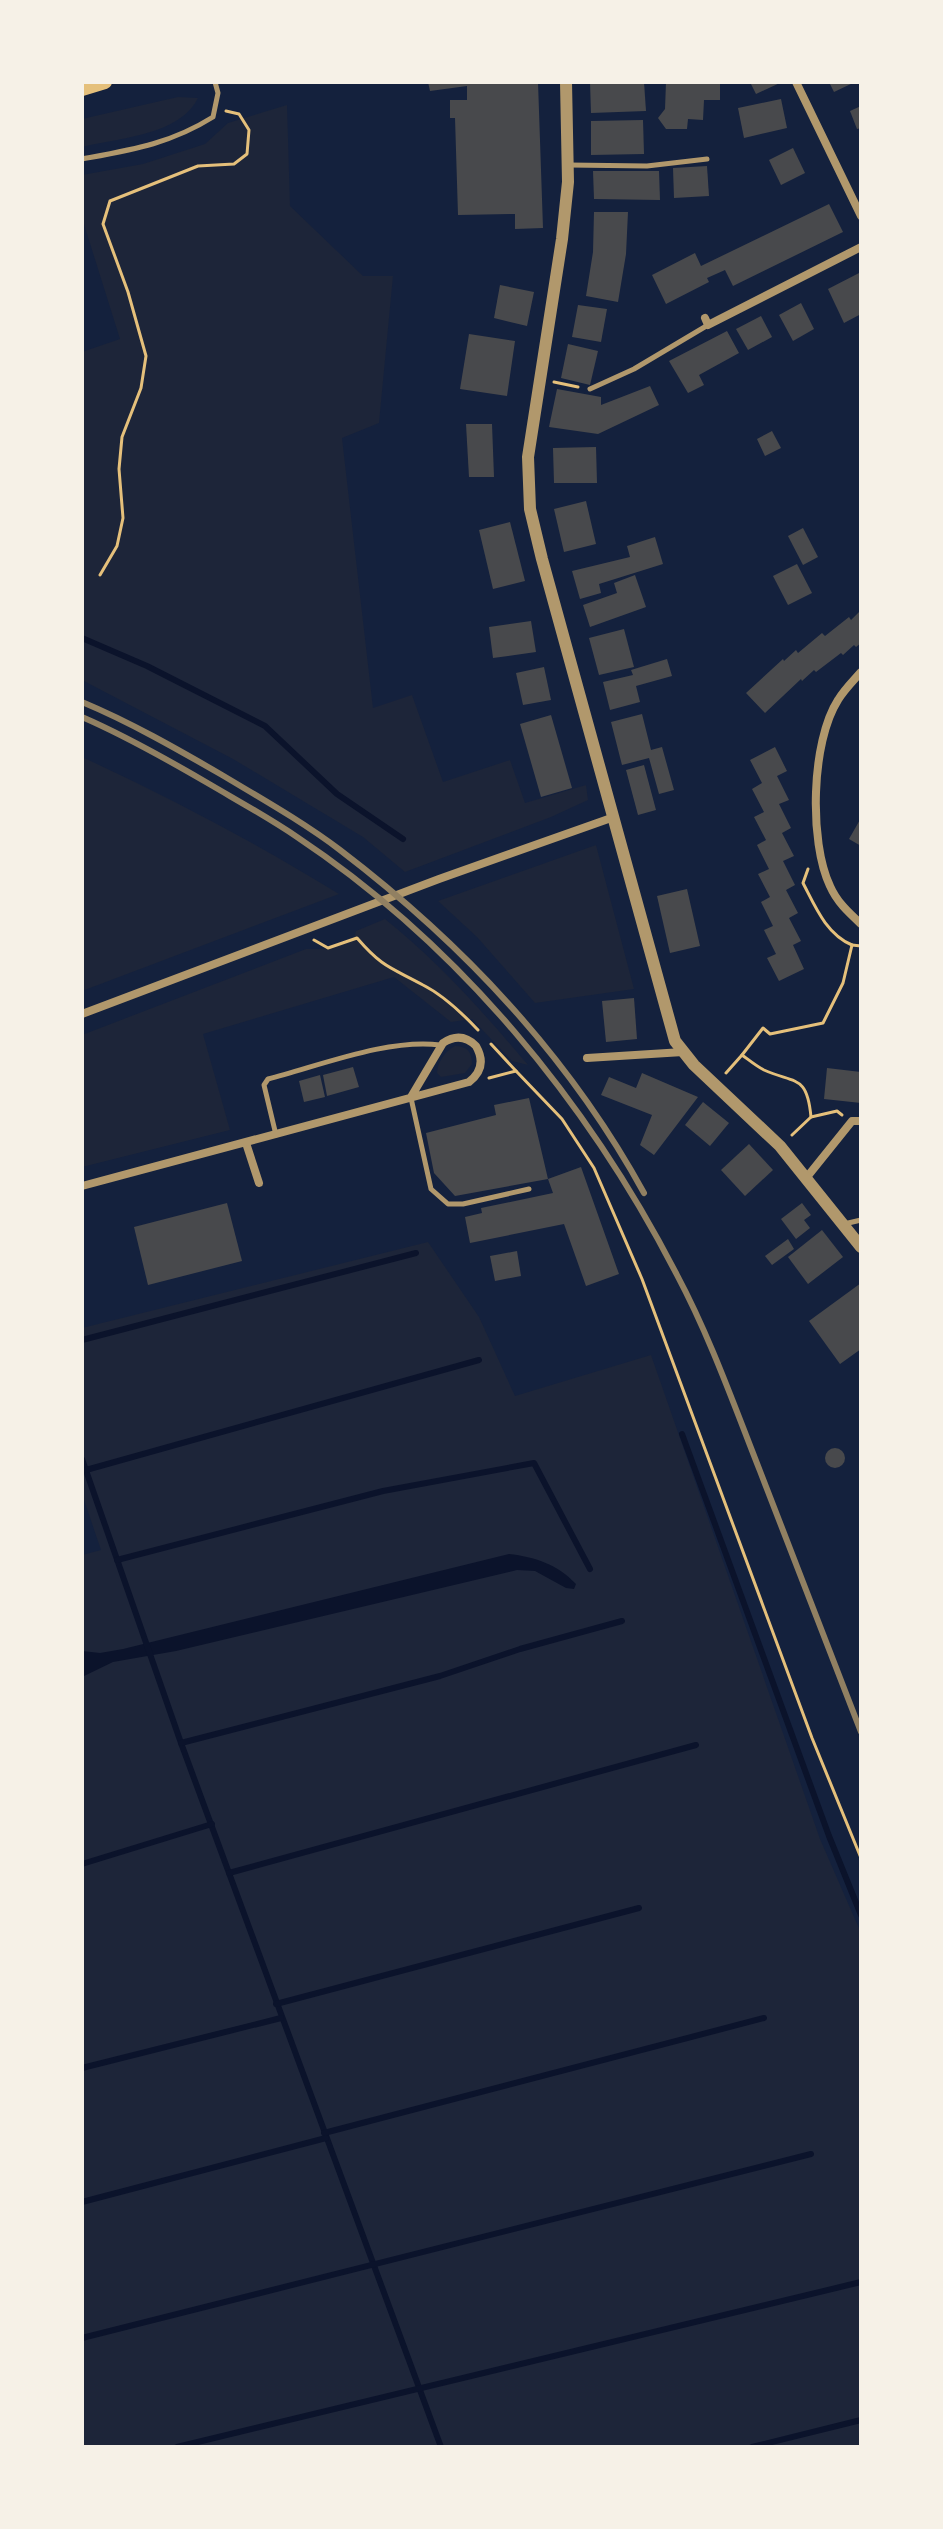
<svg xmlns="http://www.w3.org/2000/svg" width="943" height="2529" font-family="'IBM Plex Serif',serif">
<rect width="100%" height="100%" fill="#14213d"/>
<g fill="#1d2539">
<path d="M178 97 198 98C180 135 119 138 82 147V119Z"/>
<path d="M287 105 290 206 363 276H393L379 423 342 438 373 708 412 695 443 782 510 760 525 803 586 785 588 800 551 817 405 872 363 837 233 759 82 680V352L120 339 82 218V175L143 164 205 144 228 123Z"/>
<path d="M82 757C171 798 256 843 339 894L82 991Z"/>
<path d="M596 845 634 989 535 1003 477 937 438 901Z"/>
<path d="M385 919C439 962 483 1012 528 1065L512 1061 472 1019 451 1022 394 977 203 1034 230 1130 82 1167V1035L306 949H329L353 941 356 931Z"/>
<path d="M455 1046C467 1046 472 1052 472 1064L465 1073 441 1077 437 1073C437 1063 445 1051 455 1046Z"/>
<path d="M428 1242 479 1317 515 1396 651 1355 820 1839 861 1933V2447H82V1555L101 1550 82 1494V1328Z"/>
</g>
<path fill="#0b132b" d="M509 1554C535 1557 557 1564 576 1584L574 1589 566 1588 535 1571 517 1570 176 1651 113 1662 82 1677V1651L100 1653 123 1649Z"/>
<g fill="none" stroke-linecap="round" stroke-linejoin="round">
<g stroke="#0b132b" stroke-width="6">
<path d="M82 638 147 666 265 726 337 794 403 839"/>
<path d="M82 1340 416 1253"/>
<path d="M682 1434 829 1836 861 1915"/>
<path d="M82 1459 181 1743 441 2447"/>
<path d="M86 1470 479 1360"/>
<path d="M117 1560 383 1491 534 1463 590 1569"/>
<path d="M181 1743 440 1676 520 1649 622 1621"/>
<path d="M82 1864 212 1824"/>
<path d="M229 1873 696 1745"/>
<path d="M276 2004 639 1908"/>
<path d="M82 2068 281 2018"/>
<path d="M324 2133 764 2018"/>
<path d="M82 2202 326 2138"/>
<path d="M82 2338 811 2154"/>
<path d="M177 2447 861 2282"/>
<path d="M752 2447 861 2420"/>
</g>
</g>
<g fill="#48494c">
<path d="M428 82H538L543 228 515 229V214L458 215 455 118H450V100H467V86L430 91Z"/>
<path d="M590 82H644L646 111 591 113Z"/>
<path d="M666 82H720V100H704L703 120 688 119 687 129H666L658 118 665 109Z"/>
<path d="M750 82H782L756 94Z"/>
<path d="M829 82H855L834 92Z"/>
<path d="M781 99 787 128 744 138 738 108Z"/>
<path d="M861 106V128L857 129 850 111Z"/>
<path d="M643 120 644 154 591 155V121Z"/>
<path d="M793 148 805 173 781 185 769 160Z"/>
<path d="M707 166 709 196 674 198 673 168Z"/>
<path d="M593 171H659L660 200 594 199Z"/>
<path d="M829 204 843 232 733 286 725 270 707 278 709 282 666 304 652 275 695 253 701 266Z"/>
<path d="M594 212H628L626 254 618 302 586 296 593 252Z"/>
<path d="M861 272V314L844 323 828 289Z"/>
<path d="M500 285 534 292 527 326 494 318Z"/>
<path d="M801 303 814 329 793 341 779 315Z"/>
<path d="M578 305 607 309 601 342 572 337Z"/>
<path d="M761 316 772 337 748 350 736 329Z"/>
<path d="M727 331 739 353 699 375 704 385 688 393 669 361Z"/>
<path d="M469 334 515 341 507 396 460 389Z"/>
<path d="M568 344 598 351 590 385 561 378Z"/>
<path d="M650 386 659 405 598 434 549 427 557 389 601 397V405Z"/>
<path d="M466 424H492L494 477H469Z"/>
<path d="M772 431 781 448 765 456 757 439Z"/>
<path d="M596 447 597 483H554L553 448Z"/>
<path d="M586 501 596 544 564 552 554 509Z"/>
<path d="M510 522 525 581 493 589 479 530Z"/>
<path d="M803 528 818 557 803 565 788 536Z"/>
<path d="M655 537 663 564 599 584 601 593 580 599 572 571 630 557 627 546Z"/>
<path d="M797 564 812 593 788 605 773 576Z"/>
<path d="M635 575 646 607 590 627 583 605 617 593 614 583Z"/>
<path d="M861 610V643L856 647 854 645 843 655 841 653 816 672 814 670 802 681 801 679 765 713 746 693 783 659 784 661 796 650 798 653 822 633 825 636 849 617 851 620Z"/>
<path d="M531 621 536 652 493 658 489 627Z"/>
<path d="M624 629 634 667 599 675 589 638Z"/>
<path d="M667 659 672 676 636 686 640 702 610 710 603 682 633 675 631 670Z"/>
<path d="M544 667 551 700 523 705 516 673Z"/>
<path d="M642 714 651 750 662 747 674 790 659 794 649 758 622 765 611 722Z"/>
<path d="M551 715 572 788 541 797 520 724Z"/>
<path d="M775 747 787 771 777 776 789 800 779 804 791 828 782 833 794 856 783 861 795 885 786 890 798 913 789 918 801 941 793 945 804 969 779 981 767 958 776 954 764 930 773 926 761 902 770 897 758 874 769 869 757 845 766 840 754 817 764 812 752 789 762 783 750 760Z"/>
<path d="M644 765 656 810 638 815 626 770Z"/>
<path d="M861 818V846L849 839Z"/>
<path d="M687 889 700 946 670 953 657 896Z"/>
<path d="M634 998 637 1039 606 1042 602 1001Z"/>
<path d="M353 1067 359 1087 327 1096 323 1075Z"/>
<path d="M827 1068 861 1072V1103L824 1099Z"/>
<path d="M642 1073 698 1097 654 1155 640 1145 652 1115 601 1095 609 1077 636 1088Z"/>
<path d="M320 1075 325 1097 304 1102 299 1081Z"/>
<path d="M529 1098 548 1179 455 1196 434 1173 426 1133 496 1115 494 1105Z"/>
<path d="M703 1102 729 1123 710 1146 685 1125Z"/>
<path d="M749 1144 773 1170 745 1196 721 1170Z"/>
<path d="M581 1167 619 1274 586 1286 564 1224 470 1243 465 1217 482 1213 481 1208 553 1193 548 1179Z"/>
<path d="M227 1203 242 1261 148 1285 134 1227Z"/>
<path d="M802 1203 811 1215 804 1220 810 1228 796 1239 781 1219Z"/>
<path d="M822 1230 843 1257 808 1284 788 1257Z"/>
<path d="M788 1239 794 1249 772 1265 765 1256Z"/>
<path d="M517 1251 521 1276 495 1281 490 1256Z"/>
<path d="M861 1283V1349L840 1364 809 1321Z"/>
<circle cx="835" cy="1458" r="10"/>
</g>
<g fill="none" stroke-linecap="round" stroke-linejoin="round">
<g stroke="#e5c07b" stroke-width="3">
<path d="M554 382 578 387"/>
<path d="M100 575 117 546 123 518 119 469 122 437 141 388 146 356 128 292 103 224 110 201 198 166 234 164 247 154 249 130 239 114 226 111"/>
<path d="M808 869 803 883C815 906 826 934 852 945"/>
<path d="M314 940 328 948 357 938C383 968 390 967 423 985 443 995 462 1013 478 1030"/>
<path d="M491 1044 516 1071"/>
<path d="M742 1055 763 1028 770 1034 823 1023 843 983 852 945 861 946"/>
<path d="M726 1073 742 1055C749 1060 756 1066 764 1070 795 1084 807 1074 811 1117L792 1135"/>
<path d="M489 1078 516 1071 562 1119 594 1168 642 1279 812 1738 861 1858"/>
<path d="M811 1117 837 1111 842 1115"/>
</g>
<g stroke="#b1986c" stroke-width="5">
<path d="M82 159C131 150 170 144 213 117L218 93 215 82"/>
<path d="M569 165 647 166 707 159"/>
<path d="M590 389 634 369 708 325"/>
<path d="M411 1098 431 1189 448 1204H463L529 1189"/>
<path d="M276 1135 264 1085 268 1079C319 1066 389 1038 440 1045"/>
<path d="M844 1224 861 1220"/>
</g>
<g stroke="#b1986c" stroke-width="8">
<path d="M796 82 861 216"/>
<path d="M705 318 708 325 861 247"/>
<path d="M861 672C853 681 844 690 838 700 811 742 809 842 830 886 837 902 848 912 861 924"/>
<path d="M82 1014 439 879 614 817"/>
<path d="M587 1058 683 1052"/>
<path d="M246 1143 259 1183"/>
<path d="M807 1177 852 1121H861"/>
<path d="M82 1186 469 1082C482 1072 484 1060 476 1046 466 1036 455 1035 443 1043L411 1097"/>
</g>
<path stroke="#b1986c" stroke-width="12" d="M566 82 568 182 562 239 528 457 530 509 542 559 675 1041 694 1065 780 1146 861 1247"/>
<path stroke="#e5c07b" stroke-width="14" d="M82 89 105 82"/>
<g stroke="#918062" stroke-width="6">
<path d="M82 702C130 722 177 749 222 775 262 799 303 822 340 850 462 943 570 1058 644 1193"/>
<path d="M82 717C126 736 170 761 211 785 240 802 269 818 297 837 459 945 588 1102 677 1275 710 1337 734 1405 760 1471 794 1558 827 1645 861 1732"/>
</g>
</g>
<rect width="943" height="2529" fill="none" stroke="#f6f1e7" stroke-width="168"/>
</svg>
